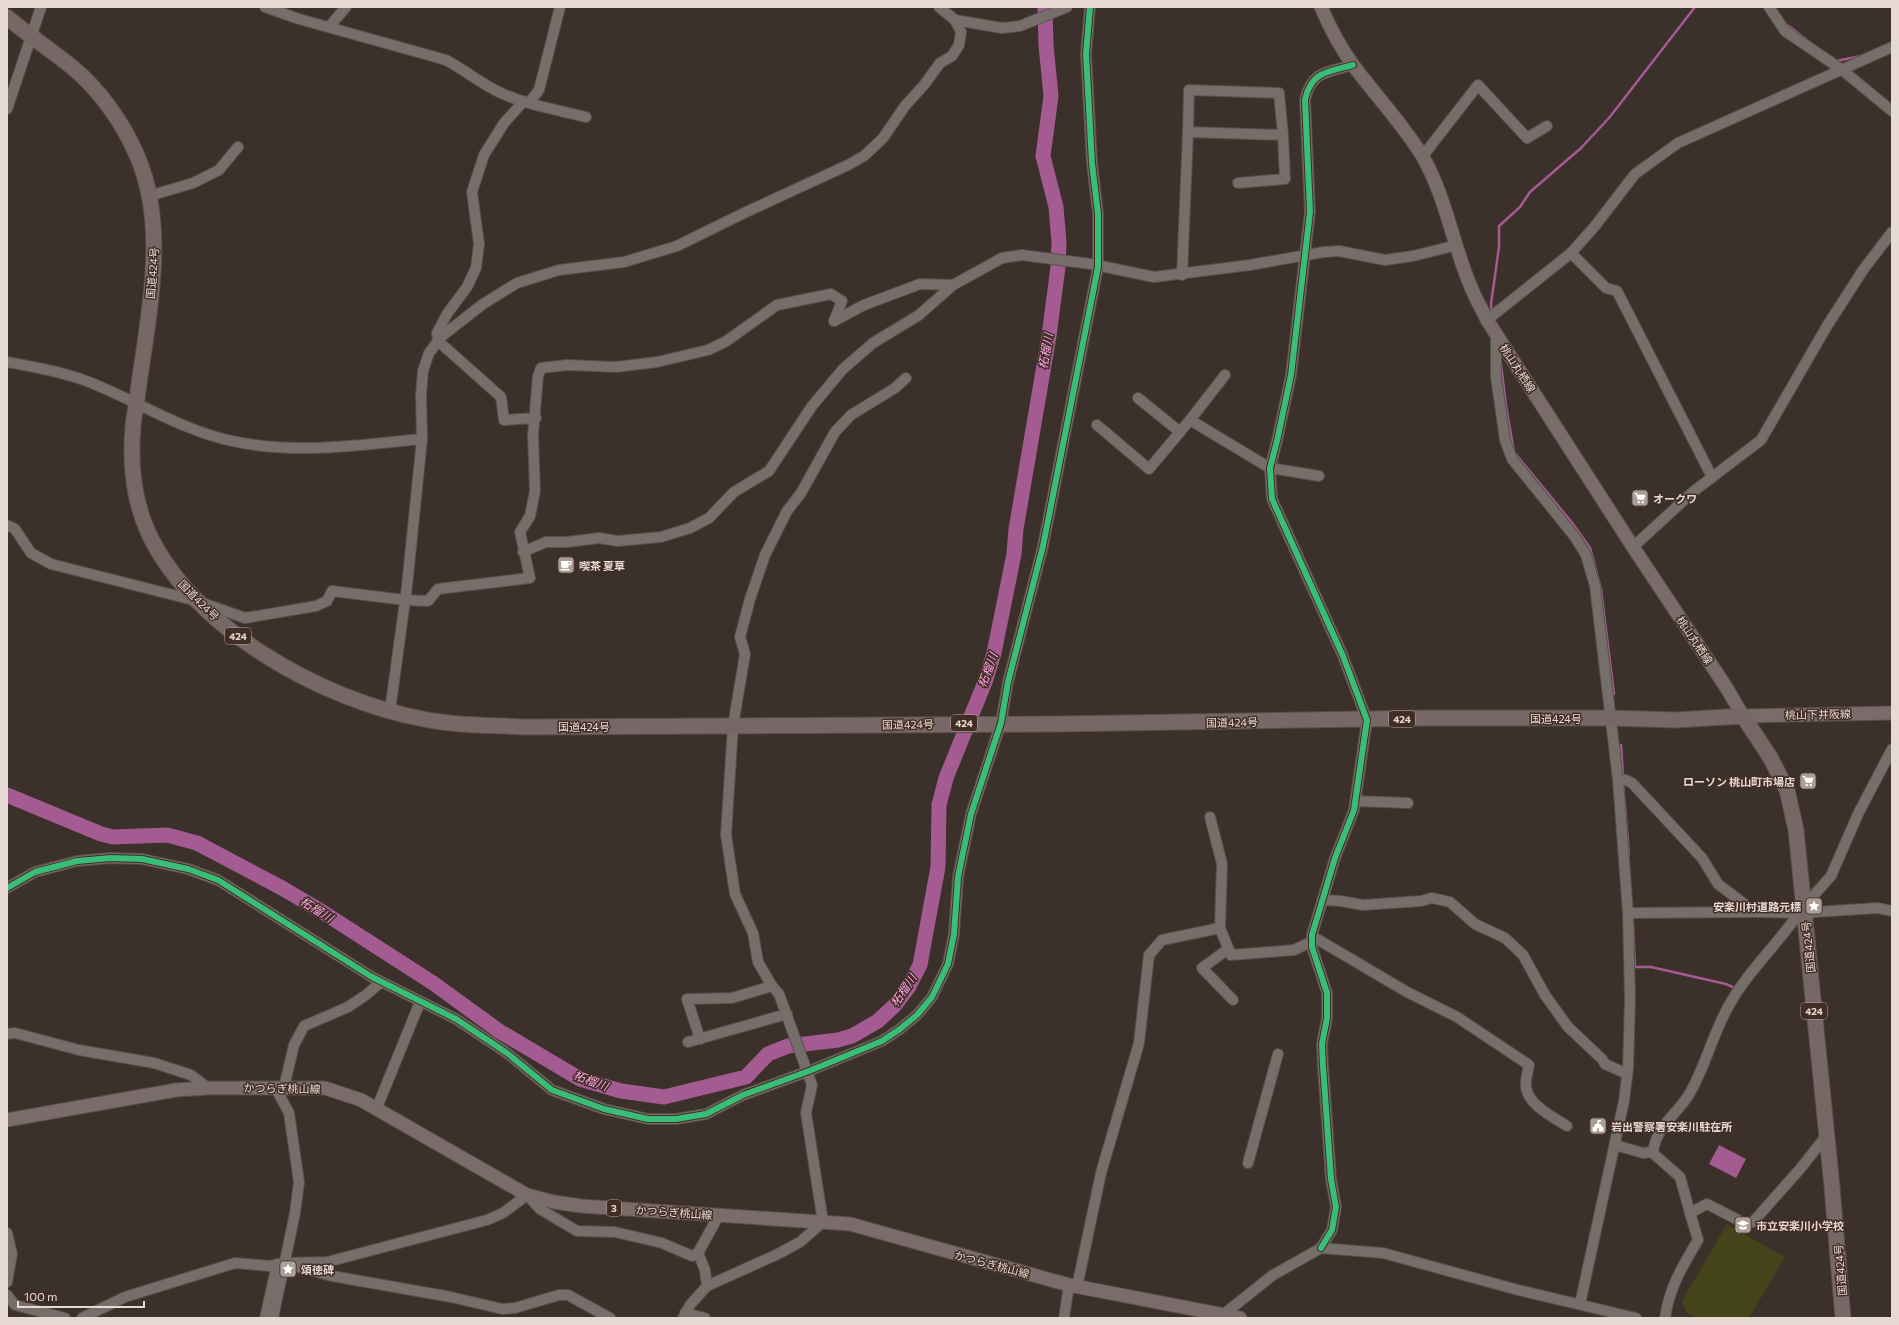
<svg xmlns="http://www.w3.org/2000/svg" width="1899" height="1325" font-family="Commissioner,'Noto Sans JP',sans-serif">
<rect width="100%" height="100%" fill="#3b302a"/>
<path fill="#43441a" d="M1727 1224 1785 1257 1749 1318H1696L1686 1312 1682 1301Z"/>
<path fill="#a35b91" d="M1719 1145 1746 1159 1736 1178 1709 1164Z"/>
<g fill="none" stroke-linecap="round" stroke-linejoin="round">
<g stroke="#a35b91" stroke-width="2.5">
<path d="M1786 24 1807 40"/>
<path d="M1836 61 1861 56"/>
<path d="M1492 313 1491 304 1499 247V226L1520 207 1530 192 1581 148 1609 118 1695 7"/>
<path d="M1501 364 1506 406 1514 452 1573 524 1590 548 1601 589 1614 694"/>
<path d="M1621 745 1623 776"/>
<path d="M1623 783 1629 854"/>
<path d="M1633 925 1635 967H1651L1726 984 1737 989"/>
</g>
<path stroke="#a35b91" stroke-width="15" d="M7 795 101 834 113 837 167 835 197 843 282 888 321 911 433 983 499 1031 580 1079 621 1091 664 1097 746 1077 768 1054 788 1046 838 1040 852 1036 878 1021 895 1005 908 988 920 965 938 867 939 805 946 778 985 682 994 653 1014 554 1016 529 1049 336 1058 267 1059 242 1056 207 1043 156 1051 96 1046 45 1045 7"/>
<defs>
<g id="minor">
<path d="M265 7 299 19 446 60C465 70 481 84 501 93 527 105 558 110 586 117"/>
<path d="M939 7 955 20 1002 28 1020 26 1067 7"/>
<path d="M1769 7 1785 31 1841 69 1892 111"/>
<path d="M329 27 346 7"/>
<path d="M524 101 504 123 484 155 472 192 479 244 476 268 467 287 447 314 437 333 438 341 501 397 504 420 536 418"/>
<path d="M529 103 539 90 560 7"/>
<path d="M7 109 41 7"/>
<path d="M1422 157 1478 85 1527 138 1547 126"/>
<path d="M1238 183 1285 179 1283 135"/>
<path d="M149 196 193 183 219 170 238 147"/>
<path d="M1571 253 1606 288 1617 291 1712 477"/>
<path d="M1182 275 1188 132 1283 135 1279 93 1189 90 1188 132"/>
<path d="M1487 320 1571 253 1595 226 1635 174 1678 143 1892 47"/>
<path d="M834 321 864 305 920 284 953 285"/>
<path d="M1496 333V377L1505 440 1512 459 1575 537 1586 555 1595 586 1618 780 1628 913 1630 1000 1628 1069 1624 1101 1580 1304"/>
<path d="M7 362C34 367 63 372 89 382 137 401 181 430 232 441 296 455 359 445 422 439"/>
<path d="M1138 398 1180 432"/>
<path d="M1190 420 1225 375"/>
<path d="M1097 425 1149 469 1190 420 1270 468 1319 476"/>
<path d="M7 525 15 529 31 553 51 564 197 601 245 618 316 606 327 601 332 591 405 600 428 601 438 589 530 578 520 532 530 516 535 491 533 435 538 376 541 368 567 365 616 367 657 362 708 350 725 342 777 305 831 294 842 301 834 321"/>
<path d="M1633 547 1694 491 1761 440 1827 326 1863 270 1892 232"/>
<path d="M523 552 546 542H567L599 538 618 541 661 537 690 528 709 518 734 492 769 471 812 406 843 369 873 343 919 315 953 285 1002 258 1022 255 1091 264 1154 277 1250 265 1324 252 1339 251 1385 260 1413 256 1457 245"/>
<path d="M390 711 407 586 422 439 421 395 423 371 429 353 442 336 483 304 517 283 559 270 624 262 677 246 744 213 848 165 864 156 883 138 905 106 924 85 940 63 952 56 959 45 961 32 955 20"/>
<path d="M1618 780H1626L1632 783 1702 858 1718 884 1755 912 1799 913 1878 908 1892 911"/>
<path d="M1356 801 1408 803"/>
<path d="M1210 817 1222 864 1220 928"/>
<path d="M7 888 35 872 77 861 111 858 142 859 188 869 218 880 372 977 456 1019 507 1053 552 1090 604 1109 648 1119H676L706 1114 743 1095 809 1071 882 1041 900 1029 917 1015 932 997 948 964 954 934 958 877 971 814 1001 723 1008 682 1043 546 1098 267V214L1092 163 1086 54 1090 7"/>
<path d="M1322 900 1340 901 1363 905 1421 901 1432 898 1450 902 1475 924 1505 938 1523 955 1545 995 1568 1027 1602 1059 1605 1064 1627 1074"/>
<path d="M1804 906 1831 876 1858 814 1892 749"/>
<path d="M1628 913 1755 912"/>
<path d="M1228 949 1202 968 1233 1000"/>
<path d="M7 1034 15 1033 79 1050 154 1063 191 1075 208 1088"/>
<path d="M700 1039 687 999 732 998 772 986"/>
<path d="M688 1042 787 1014"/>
<path d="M284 1087 294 1045 304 1026 348 1007 366 995 381 982"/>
<path d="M376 1110 420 1002"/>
<path d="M1615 1145 1643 1153 1653 1152"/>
<path d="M1248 1163 1278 1054"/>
<path d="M1690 1213 1680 1177 1655 1155 1653 1152C1657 1123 1679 1114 1691 1091 1706 1064 1713 1034 1728 1007 1747 972 1777 945 1799 913"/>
<path d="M7 1233 12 1254 7 1282"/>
<path d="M1321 1248 1332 1230 1336 1207 1331 1179 1323 1066 1322 1044 1327 1018V993L1312 947V935L1335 858 1354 810 1367 720 1343 656 1272 499 1270 468 1277 441 1291 375 1310 212 1305 100C1311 71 1328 72 1353 65"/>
<path d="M294 1266 332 1276 451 1297 502 1309 515 1308 559 1295H568L610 1318"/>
<path d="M707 1286 705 1270 698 1253 719 1215"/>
<path d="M1077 1287 1101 1173 1139 1043 1149 955 1162 940 1220 928 1231 955 1294 950 1317 939 1407 992 1457 1017 1529 1065C1528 1072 1525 1080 1526 1087 1528 1105 1553 1117 1567 1126"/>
<path d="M7 1295 15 1305 65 1318"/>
<path d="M685 1313 705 1318"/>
<path d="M1224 1314 1273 1275 1321 1248 1383 1253 1518 1290 1636 1318"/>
<path d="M82 1318 125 1297 235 1263 270 1266 285 1263 327 1262 487 1220 503 1213 527 1195 540 1209 577 1231 615 1232 662 1243 692 1256 698 1253"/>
<path d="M265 1318 277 1264"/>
<path d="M273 1318 295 1213 299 1182 289 1113 275 1087"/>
<path d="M683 1318 690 1305 707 1286 778 1254 800 1242 823 1222 806 1113 812 1085 779 994 772 986 758 962 753 933 735 894 726 835 733 726 745 654 740 637 750 599 765 555 787 511 801 493 835 432 851 415 895 388 906 378"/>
<path d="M1064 1318 1069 1285"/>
<path d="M1665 1318C1669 1288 1683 1265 1698 1240L1690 1213 1707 1204 1744 1223 1753 1222 1800 1169 1827 1135"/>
</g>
<g id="major">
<path d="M1321 7C1330 28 1340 47 1353 65 1376 96 1403 124 1423 157 1447 200 1452 243 1471 287 1475 298 1482 309 1487 320L1633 547 1726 687 1743 716 1892 713"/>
<path d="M7 1120 176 1090 208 1088H325L361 1100 527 1195 554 1202 581 1206 850 1224 1069 1285 1240 1318"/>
</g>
<path id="highway" d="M7 17C28 35 51 50 72 67 100 90 124 124 138 158 168 229 148 317 138 391 137 403 134 415 133 426 130 462 133 499 148 532 193 629 322 700 423 719 457 726 492 725 526 727L1060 724 1429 718H1611L1676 720 1743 716 1770 757 1787 790 1796 830 1832 1187 1843 1318"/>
</defs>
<use href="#minor" stroke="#594f49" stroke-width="12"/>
<use href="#major" stroke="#594f49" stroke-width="15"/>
<use href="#highway" stroke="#594f49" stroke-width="17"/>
<use href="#minor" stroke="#766e6a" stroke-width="10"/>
<use href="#major" stroke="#7a6c6b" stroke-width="13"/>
<use href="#highway" stroke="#776766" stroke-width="15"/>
<defs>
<g id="cycleway">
<path d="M7 888 35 872 77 861 111 858 142 859 188 869 218 880 372 977 456 1019 507 1053 552 1090 604 1109 648 1119H676L706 1114 743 1095 809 1071 882 1041 900 1029 917 1015 932 997 948 964 954 934 958 877 971 814 1001 723 1008 682 1043 546 1098 267V214L1092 163 1086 54 1090 7"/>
<path d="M1321 1248 1332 1230 1336 1207 1331 1179 1323 1066 1322 1044 1327 1018V993L1312 947V935L1335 858 1354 810 1367 720 1343 656 1272 499 1270 468 1277 441 1291 375 1310 212 1305 100C1311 71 1328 72 1353 65"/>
</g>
</defs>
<use href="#cycleway" stroke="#412d24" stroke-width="8"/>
<use href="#cycleway" stroke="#3abd76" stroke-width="6"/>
</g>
<defs>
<symbol id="supermarket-square" viewBox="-11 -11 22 22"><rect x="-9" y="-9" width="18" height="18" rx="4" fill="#ab9e98" stroke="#412d24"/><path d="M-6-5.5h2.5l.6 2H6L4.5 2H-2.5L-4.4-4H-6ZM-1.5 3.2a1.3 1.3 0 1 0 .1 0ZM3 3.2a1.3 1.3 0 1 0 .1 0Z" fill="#fff"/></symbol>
<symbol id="cafe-square" viewBox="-11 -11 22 22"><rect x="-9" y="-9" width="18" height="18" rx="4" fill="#ab9e98" stroke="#412d24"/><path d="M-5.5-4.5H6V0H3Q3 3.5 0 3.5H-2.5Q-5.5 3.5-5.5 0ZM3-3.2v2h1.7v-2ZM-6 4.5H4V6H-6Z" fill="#fff"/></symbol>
<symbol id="sight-square" viewBox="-11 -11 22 22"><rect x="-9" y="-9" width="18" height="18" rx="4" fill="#ab9e98" stroke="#412d24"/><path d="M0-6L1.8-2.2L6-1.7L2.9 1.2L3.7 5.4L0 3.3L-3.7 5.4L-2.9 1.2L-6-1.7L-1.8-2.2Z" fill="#fff"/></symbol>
<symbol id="civic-square" viewBox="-11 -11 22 22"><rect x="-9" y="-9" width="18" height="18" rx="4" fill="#ab9e98" stroke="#412d24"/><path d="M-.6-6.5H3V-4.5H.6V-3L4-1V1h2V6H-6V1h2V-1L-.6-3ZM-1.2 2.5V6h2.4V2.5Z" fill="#fff"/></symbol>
<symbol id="school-square" viewBox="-11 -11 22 22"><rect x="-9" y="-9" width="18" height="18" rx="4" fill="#ab9e98" stroke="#412d24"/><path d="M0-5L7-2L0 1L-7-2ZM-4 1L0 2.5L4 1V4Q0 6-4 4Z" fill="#fff"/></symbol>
</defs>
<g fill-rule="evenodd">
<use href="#supermarket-square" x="1630" y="488" width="20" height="20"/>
<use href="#cafe-square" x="556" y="555" width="20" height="20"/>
<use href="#supermarket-square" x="1798" y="771" width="20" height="20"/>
<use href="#sight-square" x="1804" y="896" width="20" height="20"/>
<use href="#civic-square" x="1588" y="1116" width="20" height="20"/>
<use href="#school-square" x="1733" y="1215" width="20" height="20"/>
<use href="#sight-square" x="278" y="1259" width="20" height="20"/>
</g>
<g text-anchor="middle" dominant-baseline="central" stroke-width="3" stroke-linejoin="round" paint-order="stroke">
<g fill="#412d24" stroke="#b5a59e" stroke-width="1">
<rect x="225" y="628" width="26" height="16" rx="3"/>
<rect x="1389" y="711" width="26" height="16" rx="3"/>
<rect x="951" y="715" width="26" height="16" rx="3"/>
<rect x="1801" y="1003" width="26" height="16" rx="3"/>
<rect x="607" y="1200" width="14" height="16" rx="3"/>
</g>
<g font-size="10" font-weight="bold" fill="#e7d9d3">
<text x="238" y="636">424</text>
<text x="1402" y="719">424</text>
<text x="964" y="723">424</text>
<text x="1814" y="1011">424</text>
<text x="614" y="1208">3</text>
</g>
<g font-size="11" fill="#e7d9d3" stroke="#412d24">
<text transform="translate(152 273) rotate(-85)">国道424号</text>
<text transform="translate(1518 368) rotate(57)">桃山丸栖線</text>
<text transform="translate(199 600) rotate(45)">国道424号</text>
<text transform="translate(1695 640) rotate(56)">桃山丸栖線</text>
<text transform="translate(1818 714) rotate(-1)">桃山下井阪線</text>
<text x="1556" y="718">国道424号</text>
<text transform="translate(1232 722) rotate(-1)">国道424号</text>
<text transform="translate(908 724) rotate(-1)">国道424号</text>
<text x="584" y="726">国道424号</text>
<text transform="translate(1808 947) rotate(-96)">国道424号</text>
<text transform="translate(282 1088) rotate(1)">かつらぎ桃山線</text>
<text transform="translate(674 1212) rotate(4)">かつらぎ桃山線</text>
<text transform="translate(992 1264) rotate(15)">かつらぎ桃山線</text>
<text transform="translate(1840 1270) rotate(-95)">国道424号</text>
</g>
<g font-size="11" font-weight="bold" fill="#e7d9d3" stroke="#412d24" text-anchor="start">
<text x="1653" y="498">オークワ</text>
<text x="579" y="565">喫茶 夏草</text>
<text x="1795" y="781" text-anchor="end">ローソン 桃山町市場店</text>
<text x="1801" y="906" text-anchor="end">安楽川村道路元標</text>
<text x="1611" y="1126">岩出警察署安楽川駐在所</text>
<text x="1756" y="1225">市立安楽川小学校</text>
<text x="301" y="1269">頌徳碑</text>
</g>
<g font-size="12" font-style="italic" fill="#f8a5e3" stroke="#412d24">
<text transform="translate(1045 351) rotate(-81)">柘榴川</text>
<text transform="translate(987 670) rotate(-70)">柘榴川</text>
<text transform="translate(317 909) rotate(32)">柘榴川</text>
<text transform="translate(903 990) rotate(-56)">柘榴川</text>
<text transform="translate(591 1080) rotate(20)">柘榴川</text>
</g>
</g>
<rect width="1899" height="1325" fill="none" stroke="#e7d9d3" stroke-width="16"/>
<path d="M18 1301v6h126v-6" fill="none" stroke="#e7d9d3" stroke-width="2"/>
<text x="24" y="1301" font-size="12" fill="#e7d9d3" stroke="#412d24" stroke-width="3" paint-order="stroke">100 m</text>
</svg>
